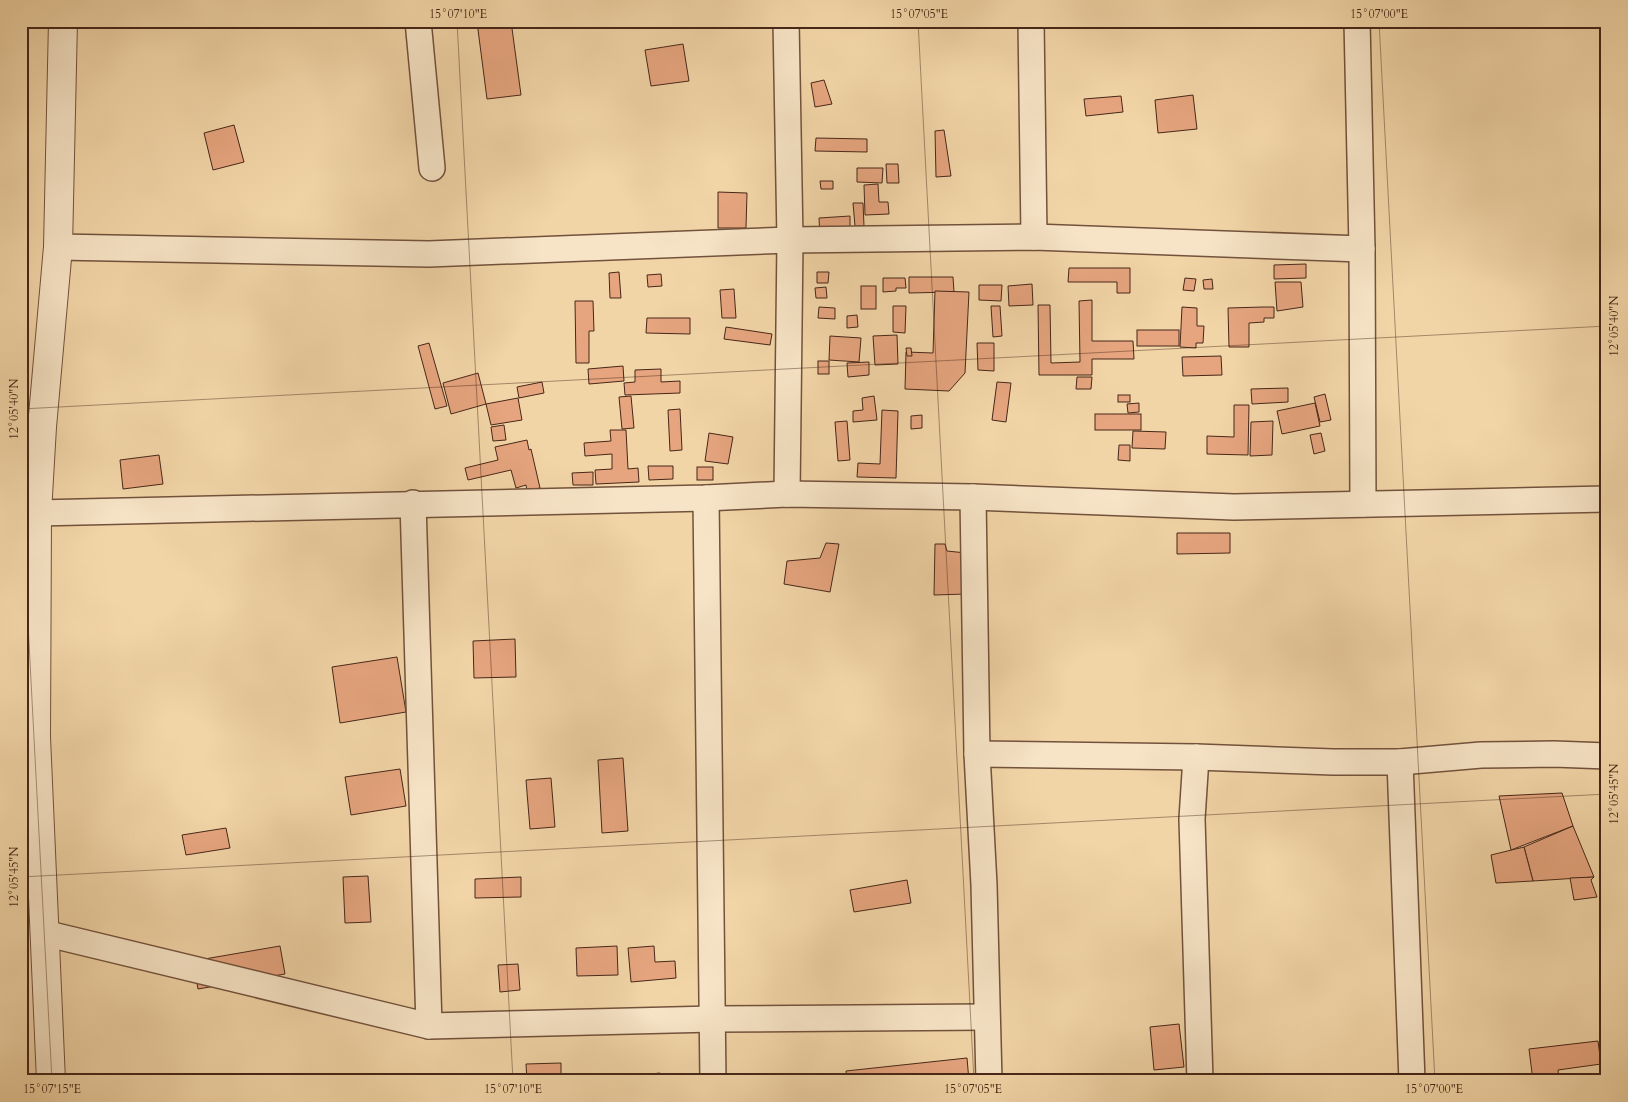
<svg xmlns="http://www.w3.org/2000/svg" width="1628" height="1102" font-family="Cardo,serif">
<rect width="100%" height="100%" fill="#f2d5a7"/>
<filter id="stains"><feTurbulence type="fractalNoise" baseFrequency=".004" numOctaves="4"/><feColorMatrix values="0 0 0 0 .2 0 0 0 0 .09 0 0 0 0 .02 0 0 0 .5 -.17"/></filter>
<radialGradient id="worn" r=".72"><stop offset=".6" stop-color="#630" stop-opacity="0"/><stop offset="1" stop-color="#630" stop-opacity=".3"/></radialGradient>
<g fill="#e6a57f" stroke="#472718">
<path d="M511 21 521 95 487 99 477 22Z"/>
<path d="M940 21H972V23L940 25Z"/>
<path d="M683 44 689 81 651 86 645 50Z"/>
<path d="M824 80 832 104 815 107 811 83Z"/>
<path d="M1193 95 1197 129 1158 133 1155 100Z"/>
<path d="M1121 96 1123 112 1086 116 1084 99Z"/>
<path d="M234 125 244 162 213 170 204 133Z"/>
<path d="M944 130 951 176 936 177 935 131Z"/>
<path d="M816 138 867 139V152L815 151Z"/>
<path d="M886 164H898L899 183H887Z"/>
<path d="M857 168H883L882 183 857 182Z"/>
<path d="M820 181H833V189H821Z"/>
<path d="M878 184 879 202H888L889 214 865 215 864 185Z"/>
<path d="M718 192 747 193 746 228H718Z"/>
<path d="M853 203H863L864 226H855Z"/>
<path d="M850 216V228L820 236 819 218Z"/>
<path d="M1306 264V278L1274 279V265Z"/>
<path d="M1069 268H1130V293H1117V282H1068Z"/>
<path d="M619 272 621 298H610L609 273Z"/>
<path d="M817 272H829L828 283H817Z"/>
<path d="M661 274 662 286 648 287 647 275Z"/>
<path d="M909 277H953L954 292 909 293Z"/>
<path d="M883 278H905L906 288H896V291L883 292Z"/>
<path d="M1185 278 1196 279 1194 291 1183 290Z"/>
<path d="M1212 279 1213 289H1204L1203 280Z"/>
<path d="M1275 282H1301L1303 307 1277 311Z"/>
<path d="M1032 284 1033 305 1009 306 1008 286Z"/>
<path d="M979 285H1002L1001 301 979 300Z"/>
<rect x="861" y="286" width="15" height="23"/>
<path d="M826 287 827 298H816L815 288Z"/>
<path d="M734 289 736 318H722L720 290Z"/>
<path d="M935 291 969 292 965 373 949 391 905 389 906 352 933 353Z"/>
<path d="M1092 300V341H1133L1134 359H1092V375H1039L1038 305H1050L1051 363 1080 362 1079 301Z"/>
<path d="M575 301H593L594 331H589V363H576Z"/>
<path d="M893 306H906L905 333 893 332Z"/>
<path d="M991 306H1000L1002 336 993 337Z"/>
<path d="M819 307 835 308V319L818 318Z"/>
<path d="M1182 307 1197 308V326H1204L1203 343H1196V348L1180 347Z"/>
<path d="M1263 307H1274V318H1264V322L1249 323V347H1229L1228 308Z"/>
<path d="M857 315 858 327 847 328V316Z"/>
<path d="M647 318H690V334L646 333Z"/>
<path d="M726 327 772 334 770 345 724 339Z"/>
<rect x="1137" y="330" width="42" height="16"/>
<path d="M897 335 898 364 875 365 873 336Z"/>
<path d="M830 336 861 338 859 362 829 360Z"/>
<path d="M429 343 447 406 435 409 418 346Z"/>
<path d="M977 343H994V371L978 370Z"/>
<path d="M906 348H911L912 356H907Z"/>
<path d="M1221 356 1222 375 1183 376 1182 357Z"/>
<rect x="818" y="361" width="11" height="13"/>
<path d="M869 362V375L848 377 847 363Z"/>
<path d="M623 366 624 381 589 384 588 369Z"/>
<path d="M661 369V382L680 381V393L625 395 624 383 635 382V370Z"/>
<path d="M478 373 486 404 451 414 443 383Z"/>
<path d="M1077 377H1092L1091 389H1076Z"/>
<path d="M542 382 544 393 519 398 517 387Z"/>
<path d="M997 382 1011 383 1006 422 992 420Z"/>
<path d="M1288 388V402L1252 404 1251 389Z"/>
<path d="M1325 394 1331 420 1320 422 1314 397Z"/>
<rect x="1118" y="395" width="12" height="7"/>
<path d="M631 396 634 428 622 429 619 397Z"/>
<path d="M874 396 877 420 853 422V411L863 410 862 398Z"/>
<path d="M518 398 522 420 491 425 486 404Z"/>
<path d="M1139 403V412L1128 413 1127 404Z"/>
<path d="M1315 403 1320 426 1282 434 1277 411Z"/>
<path d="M1234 405H1249L1248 455 1207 454V436L1234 437Z"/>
<path d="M680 409 682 450 670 451 668 410Z"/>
<path d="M882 410 898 411 896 478 857 477 858 463 880 464Z"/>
<rect x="1095" y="414" width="46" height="16"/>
<path d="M922 415V428L911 429V416Z"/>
<path d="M847 421 850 460 838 461 835 422Z"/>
<path d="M1273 421 1272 455 1250 456 1251 422Z"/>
<path d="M504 425 506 440 493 441 491 427Z"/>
<path d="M610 430H626L628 469 638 468 639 482 596 484 595 470 612 469V454L585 456 584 443 611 441Z"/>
<path d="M1133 431 1166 432 1165 449 1132 448Z"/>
<path d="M709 433 733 437 728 464 705 461Z"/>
<path d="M1321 433 1325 451 1314 454 1310 435Z"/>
<path d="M527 440 529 450 531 449 540 488 527 491 526 485 516 488 511 470 468 480 465 468 498 460 495 447Z"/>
<path d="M1119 445H1130V461L1118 460Z"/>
<path d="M159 455 163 484 123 489 120 460Z"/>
<path d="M648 466H673V479L649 480Z"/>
<rect x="697" y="467" width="16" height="13"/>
<path d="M593 472V485H573L572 473Z"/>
<path d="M1177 533H1230V553L1177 554Z"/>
<path d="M826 543 839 544 830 592 784 584 787 561 820 558Z"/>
<path d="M935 544H945L947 551 966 553V594L934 595Z"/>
<path d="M515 639 516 677 474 678 473 641Z"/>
<path d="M397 657 406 712 340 723 332 667Z"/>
<path d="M623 758 628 831 602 833 598 760Z"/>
<path d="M400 769 406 806 351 815 345 777Z"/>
<path d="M551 778 555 827 530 829 526 780Z"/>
<path d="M1562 793 1573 826 1511 850 1499 796Z"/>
<path d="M1573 826 1594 877 1533 881 1524 847Z"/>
<path d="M226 828 230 848 186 855 182 835Z"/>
<path d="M1524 847 1533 881 1496 883 1491 855Z"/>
<path d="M368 876 371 922 345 923 343 877Z"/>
<path d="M521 877V897L475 898V879Z"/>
<path d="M1594 877 1591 880 1597 897 1574 900 1570 878Z"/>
<path d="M907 880 911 903 854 912 850 890Z"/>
<path d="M280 946 285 974 198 989 193 961Z"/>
<path d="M617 946 618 975 577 976 576 948Z"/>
<path d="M654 946 655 962 675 961 676 978 631 982 628 948Z"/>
<path d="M518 964 520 990 500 992 498 965Z"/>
<path d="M1179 1024 1184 1067 1154 1070 1150 1027Z"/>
<path d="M1598 1041 1601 1064 1558 1070 1559 1081H1533L1529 1049Z"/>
<path d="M967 1058 969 1081H847L846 1071Z"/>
<path d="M561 1063V1081H527L526 1064Z"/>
<path d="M660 1073 661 1081H641V1075Z"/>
</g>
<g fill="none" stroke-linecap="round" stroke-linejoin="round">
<defs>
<g id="minor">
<path d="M418 21 432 168"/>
<path d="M786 21 790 240 787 494"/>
<path d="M1031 21 1034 237"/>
<path d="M1357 21 1362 249 1363 504"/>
<path d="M58 247 429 254 790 240 1034 237 1362 249"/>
<path d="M21 426 42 427"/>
<path d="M973 497 977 754 984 885 989 1081"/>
<path d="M706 498 713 1081"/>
<path d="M413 503 429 1026"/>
<path d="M37 513 706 498 787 494 973 497 1234 507 1607 499"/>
<path d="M977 754 1196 757 1333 762H1400L1481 755 1554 754 1607 756"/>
<path d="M1196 757 1192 819 1200 1081"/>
<path d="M1400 762 1412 1081"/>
<path d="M21 866 41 868"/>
<path d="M44 933 429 1026 713 1019 986 1017"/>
</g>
<path id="tertiary" d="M51 1081 36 737 37 513 42 427 58 247 63 21"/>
</defs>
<use href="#minor" stroke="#72523c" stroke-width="28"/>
<use href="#tertiary" stroke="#72523c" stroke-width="30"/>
<use href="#minor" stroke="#f7e4c6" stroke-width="25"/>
<use href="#tertiary" stroke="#f7e4c6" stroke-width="28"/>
</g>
<path fill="none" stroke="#472718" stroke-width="1" stroke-opacity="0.45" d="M457 21 513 1081M918 21 974 1081M1379 21 1435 1081M21 409 1607 326M21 490 52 1081M21 877 1607 794"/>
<rect width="1628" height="1102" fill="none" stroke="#f2d5a7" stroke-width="55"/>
<rect x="28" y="28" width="1572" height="1046" fill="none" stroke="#472718" stroke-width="2"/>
<g font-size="12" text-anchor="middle" fill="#472718">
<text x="458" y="18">15°07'10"E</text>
<text x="919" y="18">15°07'05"E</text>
<text x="1379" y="18">15°07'00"E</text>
<text transform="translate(1614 326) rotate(-90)" y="4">12°05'40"N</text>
<text transform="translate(14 409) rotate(-90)" y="4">12°05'40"N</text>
<text transform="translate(1614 794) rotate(-90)" y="4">12°05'45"N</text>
<text transform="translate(14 877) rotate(-90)" y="4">12°05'45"N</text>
<text x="52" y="1093">15°07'15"E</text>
<text x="513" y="1093">15°07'10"E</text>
<text x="973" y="1093">15°07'05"E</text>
<text x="1434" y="1093">15°07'00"E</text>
</g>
<rect width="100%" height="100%" filter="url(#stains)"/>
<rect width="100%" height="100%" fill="url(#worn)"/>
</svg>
